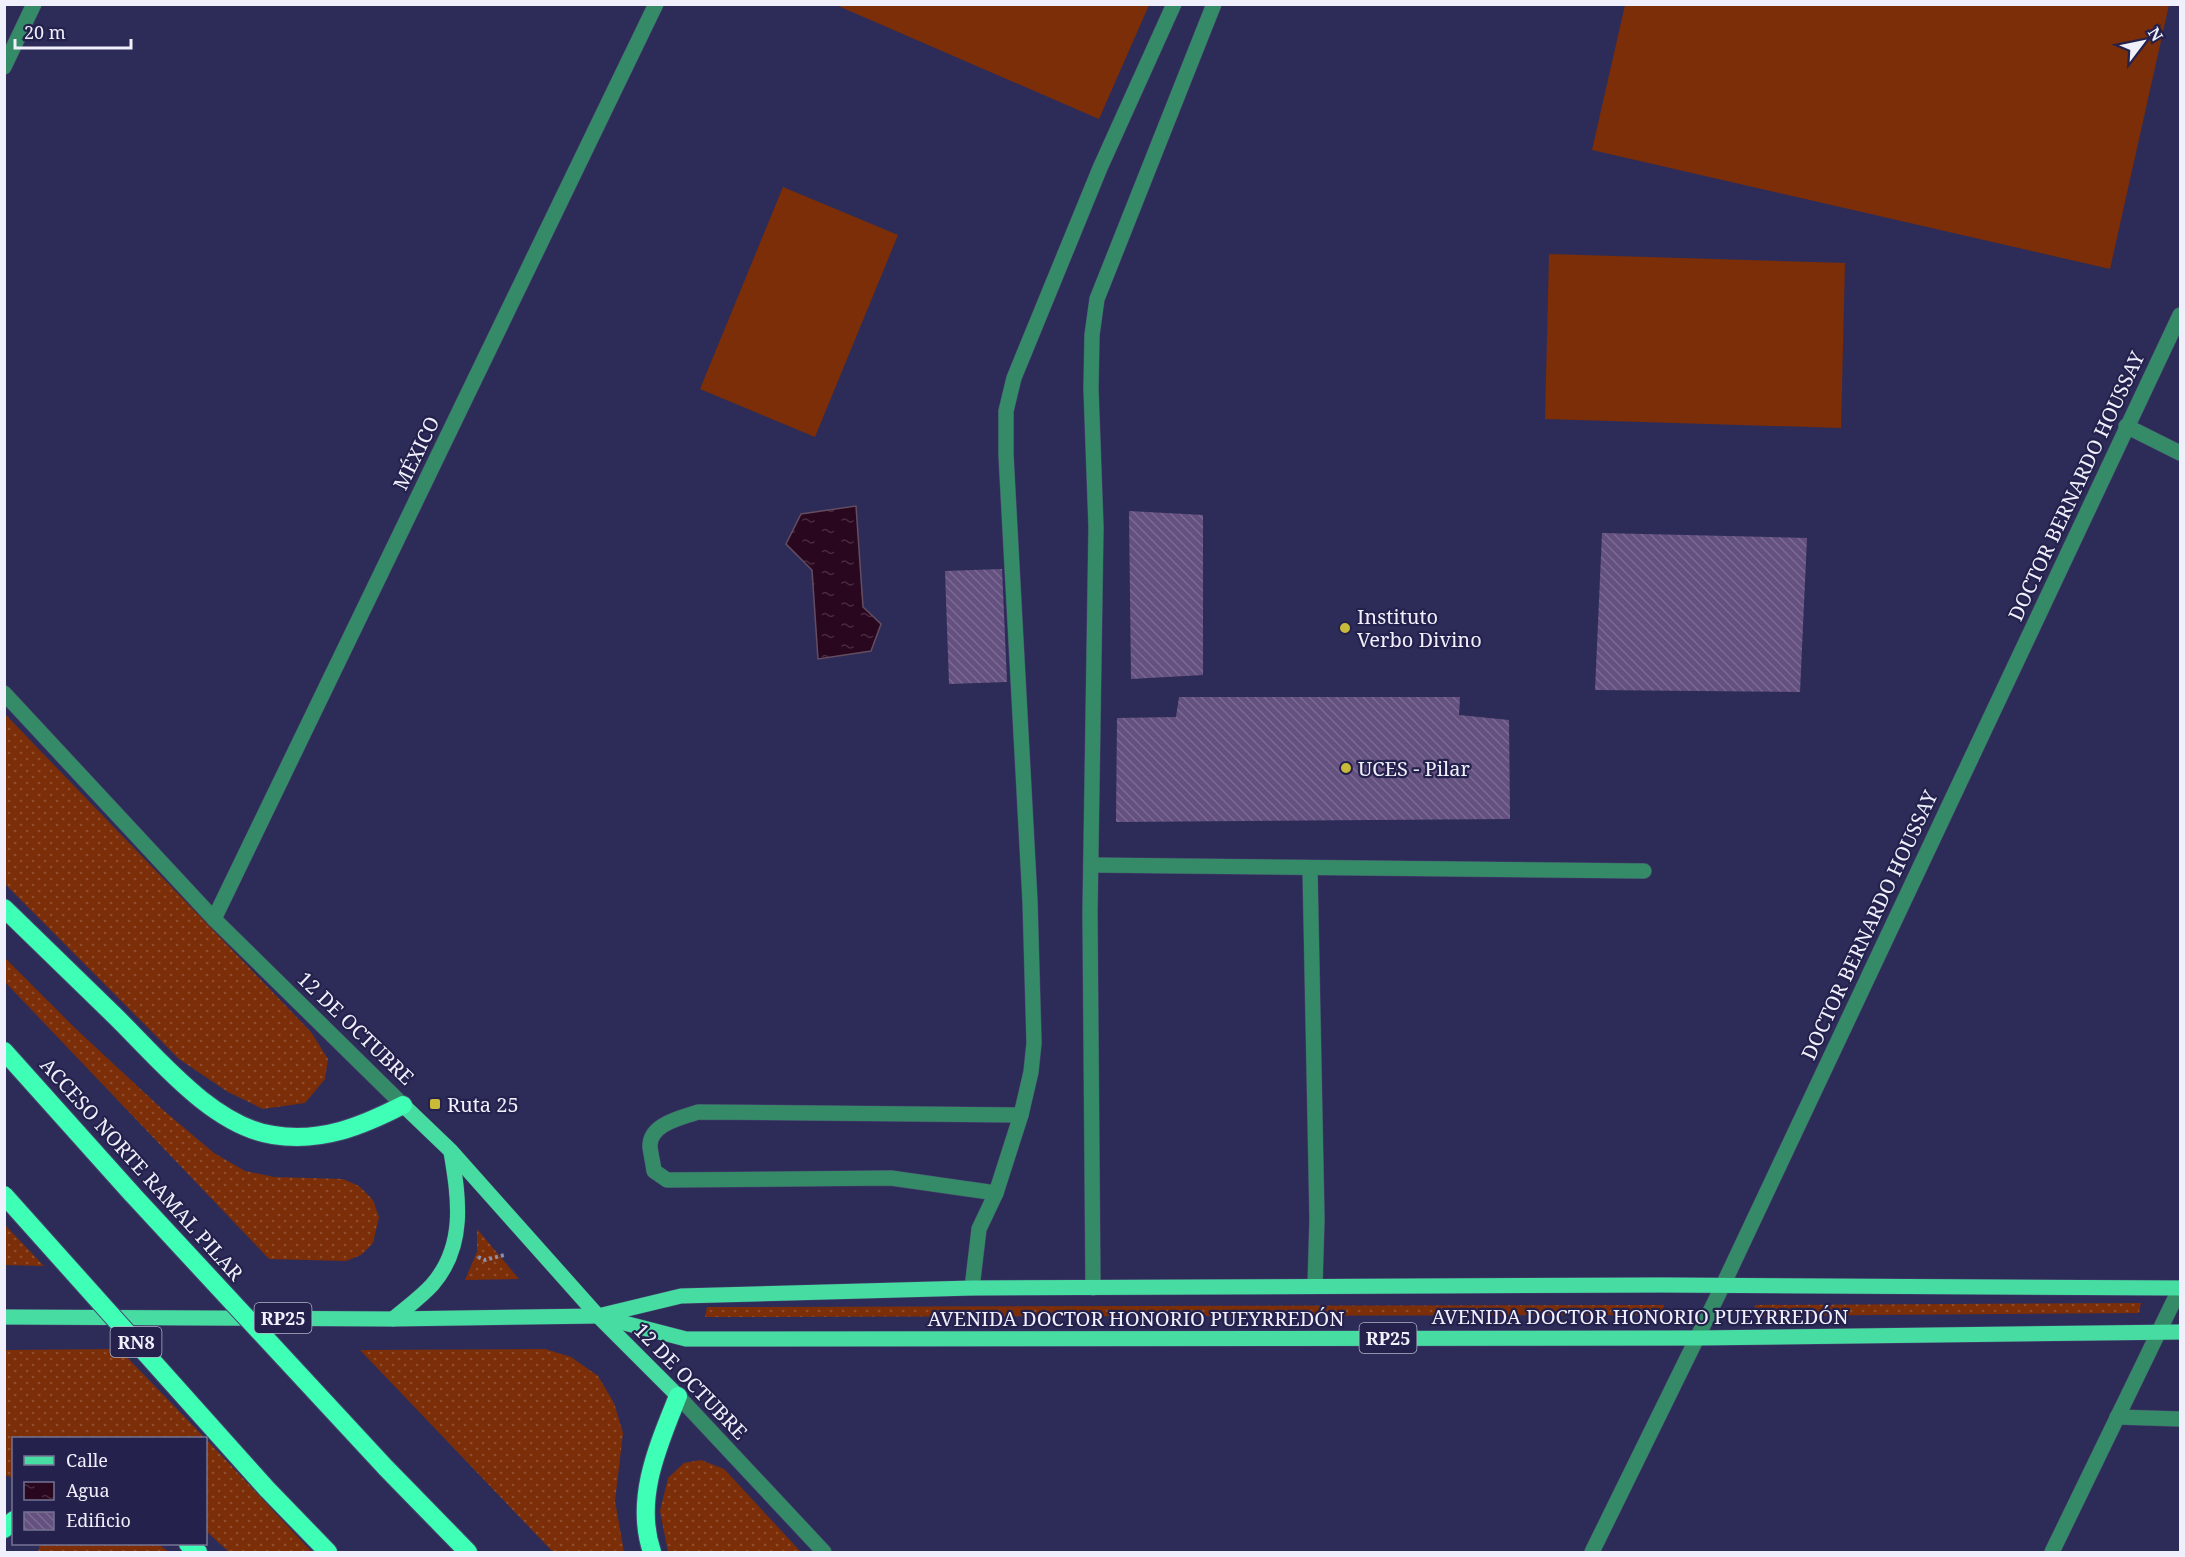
<svg xmlns="http://www.w3.org/2000/svg" width="2185" height="1557" font-family="'Noto Serif',serif">
<defs>
<pattern id="grass-dots" width="8" height="8" patternUnits="userSpaceOnUse" patternTransform="scale(1.5)"><rect width="8" height="8" fill="#7b2e07"/><path d="M2 2h.1M6 6h.1" fill="none" stroke="#8e4d2c" stroke-width="1.8" stroke-linecap="round"/></pattern>
<pattern id="water-ripples" width="26" height="14" patternUnits="userSpaceOnUse" patternTransform="scale(1.5)"><rect width="26" height="14" fill="#29071f"/><path d="M2 4q2-2 4 0t4 0M15 11q2-2 4 0t4 0" fill="none" stroke="#482b40"/></pattern>
<pattern id="building-back-hatch" width="6" height="6" patternUnits="userSpaceOnUse" patternTransform="scale(1.5)"><rect width="6" height="6" fill="#655180"/><path d="M-1 5l2 2M0 0l6 6M5-1l2 2" fill="none" stroke="#7b6a93"/></pattern>
</defs>
<rect width="100%" height="100%" fill="#2d2c58"/>
<g fill="url(#grass-dots)">
<path d="M4 713 311 1032 328 1059 325 1079 305 1103 263 1109 228 1092 179 1059 5 884Z"/>
<path d="M5 958 75 1028 163 1110 214 1153 245 1171 274 1177 343 1179 359 1186 373 1200 379 1217 373 1243 361 1255 346 1261 269 1259 5 982Z"/>
<path d="M4 1225H5L44 1266 5 1265Z"/>
<path d="M477 1229 519 1279 465 1280 477 1252Z"/>
<path d="M2141 1303 2139 1313 1753 1316 1755 1305Z"/>
<path d="M1664 1305 1662 1315 705 1317 707 1307Z"/>
<path d="M119 1349 205 1438H14L13 1478 5 1475V1350Z"/>
<path d="M545 1349 571 1357 598 1376 614 1403 623 1433 615 1501 624 1552H553L360 1350Z"/>
<path d="M206 1439 312 1552H229L206 1531Z"/>
<path d="M701 1460 724 1469 801 1552H668L660 1511 668 1478 684 1463Z"/>
<path d="M40 1544H158L169 1552H38Z"/>
</g>
<g fill="#7b2e07">
<path d="M836 5H1149L1099 119Z"/>
<path d="M1625 5H2169L2110 269 1592 150Z"/>
<path d="M783 187 898 235 815 437 700 389Z"/>
<path d="M1549 254 1845 263 1841 428 1545 419Z"/>
</g>
<path fill="url(#water-ripples)" stroke="#644d61" stroke-width="1.5" d="M856 506 863 607 881 624 871 651 818 659 812 570 786 544 801 514Z"/>
<g fill="url(#building-back-hatch)">
<path d="M1129 511 1203 515V675L1131 679Z"/>
<path d="M1602 533 1807 538 1800 692 1595 690Z"/>
<path d="M1002 569 1007 682 949 684 945 571Z"/>
<path d="M1179 697H1460L1459 715 1509 720 1510 819 1116 822 1117 718 1176 717Z"/>
</g>
<g fill="none" stroke-linecap="round" stroke-linejoin="round">
<defs>
<g id="minor">
<path d="M4 67 34 4"/>
<path d="M2126 426 2180 453"/>
<path d="M4 693 214 919 403 1105"/>
<path d="M1091 865 1644 871"/>
<path d="M1310 868 1317 1219 1315 1286"/>
<path d="M214 919 656 4"/>
<path d="M996 1193 891 1178 667 1180 654 1171C653 1163 651 1155 650 1147 649 1124 681 1118 698 1112L1021 1115"/>
<path d="M972 1288 979 1229 996 1193 1021 1115 1031 1072 1034 1043 1030 901 1006 455V411L1014 378 1100 168 1174 4"/>
<path d="M1093 1288 1090 913 1096 527 1091 389 1092 335 1097 299 1214 4"/>
<path d="M678 1396 824 1552"/>
<path d="M2117 1417 2180 1419"/>
<path d="M1592 1552 1723 1285 2180 315"/>
<path d="M2052 1552 2180 1288"/>
</g>
<g id="major">
<path d="M403 1105 451 1151 598 1316 678 1396"/>
<path d="M4 1317 393 1319 598 1316 681 1296 972 1288 1663 1285 2180 1288"/>
<path d="M601 1317 686 1339 1697 1338 2180 1332"/>
<path d="M393 1319C406 1308 421 1297 432 1285 466 1246 459 1199 451 1152"/>
</g>
<g id="highway">
<path d="M4 908C41 944 78 980 115 1016 157 1057 212 1126 273 1135 321 1143 362 1126 403 1105"/>
<path d="M4 1051 133 1195"/>
<path d="M386 1468 468 1552"/>
<path d="M267 1489 328 1552"/>
<path d="M4 1529 14 1520"/>
<path d="M188 1544 198 1552"/>
<path d="M652 1552C634 1499 658 1446 678 1396"/>
</g>
</defs>
<use href="#minor" stroke="#48476f" stroke-width="16"/>
<use href="#major" stroke="#48476f" stroke-width="16"/>
<use href="#highway" stroke="#48476f" stroke-width="20"/>
<path stroke="#8e8ea9" stroke-width="4" stroke-dasharray="3 3" stroke-linecap="butt" d="M478 1257 485 1260 504 1255"/>
<use href="#minor" stroke="#358b67" stroke-width="15"/>
<use href="#major" stroke="#47dda2" stroke-width="15"/>
<use href="#highway" stroke="#3fffb7" stroke-width="18"/>
<defs>
<g id="highway-bridge">
<path d="M4 1195 267 1489"/>
<path d="M133 1195 386 1468"/>
</g>
</defs>
<use href="#highway-bridge" stroke="#48476f" stroke-width="20" stroke-linecap="butt"/>
<use href="#highway-bridge" stroke="#3fffb7" stroke-width="18"/>
</g>
<g fill="#c9ba3a" stroke="#24214d" stroke-width="2">
<circle cx="1345" cy="628" r="6"/>
<circle cx="1346" cy="768" r="6"/>
<rect x="429" y="1098" width="12" height="12" rx="3"/>
</g>
<g text-anchor="middle" dominant-baseline="central" stroke-width="4.5" stroke-linejoin="round" paint-order="stroke">
<g fill="#24214d" stroke="#b2b2c7" stroke-width="1.5">
<rect x="254.5" y="1303" width="57" height="30" rx="4.5"/>
<rect x="1359.5" y="1323" width="57" height="30" rx="4.5"/>
<rect x="110.5" y="1327" width="51" height="30" rx="4.5"/>
</g>
<g font-size="18" font-weight="bold" fill="#eff0fb">
<text x="283" y="1318">RP25</text>
<text x="1388" y="1338">RP25</text>
<text x="136" y="1342">RN8</text>
</g>
<g font-size="20" fill="#eff0fb" stroke="#24214d">
<text transform="translate(416 453) rotate(-64)">MÉXICO</text>
<text transform="translate(2076 486) rotate(-65)">DOCTOR BERNARDO HOUSSAY</text>
<text transform="translate(1869 925) rotate(-65)">DOCTOR BERNARDO HOUSSAY</text>
<text transform="translate(356 1028) rotate(44)">12 DE OCTUBRE</text>
<text transform="translate(142 1169) rotate(48)">ACCESO NORTE RAMAL PILAR</text>
<text x="1640" y="1316">AVENIDA DOCTOR HONORIO PUEYRREDÓN</text>
<text x="1136" y="1318">AVENIDA DOCTOR HONORIO PUEYRREDÓN</text>
<text transform="translate(691 1381) rotate(46)">12 DE OCTUBRE</text>
</g>
<g font-size="20" fill="#eff0fb" stroke="#24214d" text-anchor="start">
<text x="1357" y="616">Instituto<tspan x="1357" dy="23">Verbo Divino</tspan></text>
<text x="1358" y="768">UCES - Pilar</text>
<text x="447" y="1104">Ruta 25</text>
</g>
</g>
<rect width="2185" height="1557" fill="none" stroke="#eff0fb" stroke-width="12"/>
<rect x="12" y="1437" width="195" height="108" fill="#24214d" stroke="#757493" stroke-width="1.5"/>
<rect x="24" y="1456" width="30" height="9" fill="#47dda2" stroke="#757493" stroke-width="1.5"/>
<text x="66" y="1467" font-size="18" fill="#eff0fb">Calle</text>
<rect x="24" y="1482" width="30" height="18" fill="url(#water-ripples)" stroke="#757493" stroke-width="1.5"/>
<text x="66" y="1497" font-size="18" fill="#eff0fb">Agua</text>
<rect x="24" y="1512" width="30" height="18" fill="url(#building-back-hatch)" stroke="#757493" stroke-width="1.5"/>
<text x="66" y="1527" font-size="18" fill="#eff0fb">Edificio</text>
<g transform="translate(2143 42) rotate(58)" stroke="#24214d" stroke-width="4.5" paint-order="stroke">
<path d="M0-4.5L10 22L0 15L-10 22Z" fill="#eff0fb"/>
<text y="-9" font-size="16" font-weight="bold" text-anchor="middle" fill="#eff0fb">N</text>
</g>
<path d="M15 39v9h116v-9" fill="none" stroke="#eff0fb" stroke-width="3"/>
<text x="24" y="39" font-size="18" fill="#eff0fb" stroke="#24214d" stroke-width="4.5" paint-order="stroke">20 m</text>
</svg>
